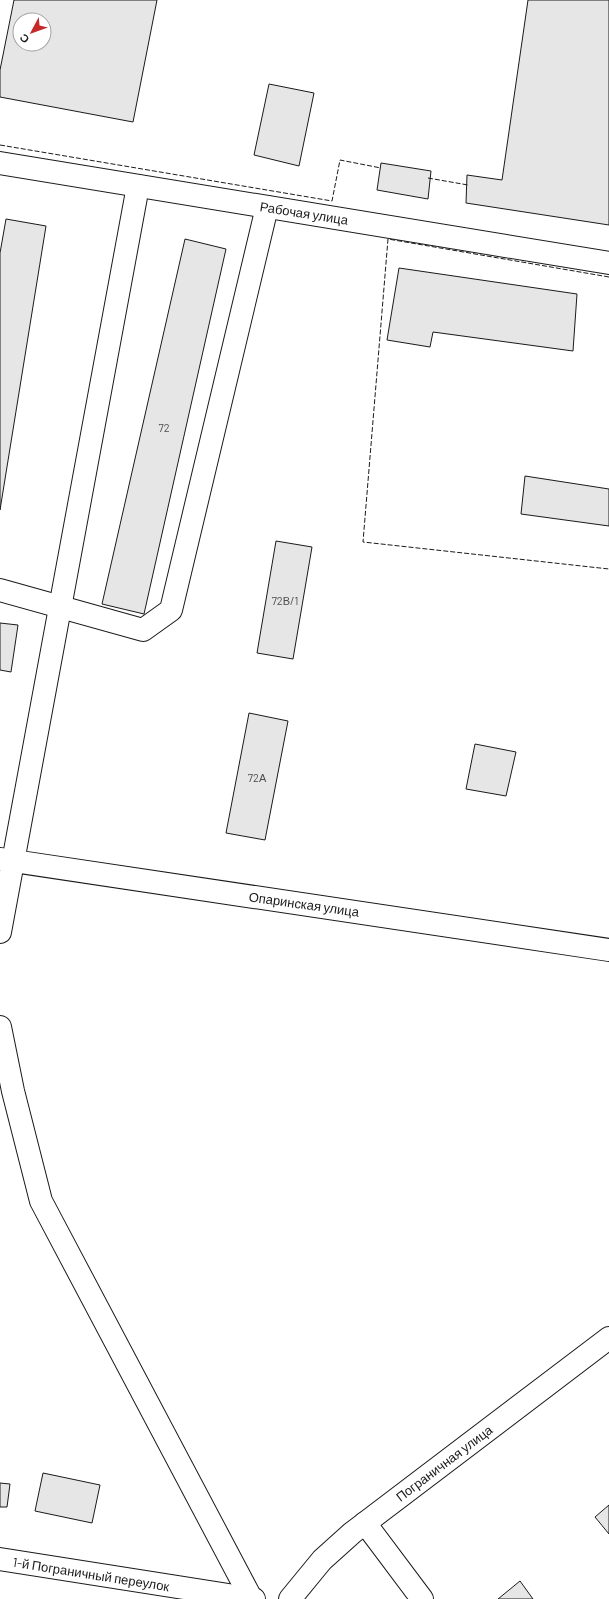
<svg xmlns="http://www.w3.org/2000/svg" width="609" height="1599" font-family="Barlow,sans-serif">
<rect width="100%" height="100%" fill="#fff"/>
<g fill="#e6e6e6" stroke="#1a1a1a" fill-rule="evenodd">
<path d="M14 0H157L133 122 0 97V70ZM20 20H44V44H20Z"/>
<path d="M528 0H609V225L466 203 467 175 502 180Z"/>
<path d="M269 84 314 93 299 166 254 155Z"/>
<path d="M381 163 431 171 428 199 377 190Z"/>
<path d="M6 219 46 226 0 510V253Z"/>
<path d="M185 239 226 249 144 614 102 604Z"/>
<path d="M399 268 577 294 573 351 433 332 430 347 387 340Z"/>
<path d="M525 476 609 489V526L521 514Z"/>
<path d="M276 541 312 547 293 659 257 653Z"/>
<path d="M0 623 18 625 11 672 0 670Z"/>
<path d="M249 713 288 721 265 840 226 833Z"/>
<path d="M475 744 516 752 506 796 466 789Z"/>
<path d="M43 1473 100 1485 92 1523 35 1511Z"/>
<path d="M0 1483 10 1484 7 1507H0Z"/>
<path d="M609 1505V1534L595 1517Z"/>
<path d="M520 1581 533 1599H498Z"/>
</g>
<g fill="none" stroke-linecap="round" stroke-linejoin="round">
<defs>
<g id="minor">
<path d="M0 163 609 263"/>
<path d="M0 590 143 630 171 610 267 207"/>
<path d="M0 859 609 950"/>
<path d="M0 932 138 186"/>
<path d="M0 1027 13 1091 41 1201 251 1598"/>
<path d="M365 1523 422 1599"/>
<path d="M0 1559 254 1599"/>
<path d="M290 1599 322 1560 352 1533 609 1338"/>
</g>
</defs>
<use href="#minor" stroke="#1a1a1a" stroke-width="24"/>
<use href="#minor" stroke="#fff" stroke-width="22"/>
<g stroke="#1a1a1a" stroke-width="1" stroke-dasharray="5 2" stroke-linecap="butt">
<path d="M0 145 332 201 340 160 381 168"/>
<path d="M428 178 468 185"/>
<path d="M609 277 388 239 363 542 609 569"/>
</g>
</g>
<g text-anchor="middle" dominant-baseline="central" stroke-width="3" stroke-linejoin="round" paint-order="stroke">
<g font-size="11" fill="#4d4d4d">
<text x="164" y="427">72</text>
<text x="285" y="600">72В/1</text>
<text x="257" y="777">72А</text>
</g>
<g font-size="13" fill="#1a1a1a" stroke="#fff">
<text transform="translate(304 213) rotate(9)">Рабочая улица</text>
<text transform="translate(304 904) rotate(8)">Опаринская улица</text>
<text transform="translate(444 1463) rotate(-37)">Пограничная улица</text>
<text transform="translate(91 1574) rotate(9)">1-й Пограничный переулок</text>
</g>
</g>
<g transform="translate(32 32) rotate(229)"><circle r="19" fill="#ffffff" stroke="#a3a3a3"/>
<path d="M0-3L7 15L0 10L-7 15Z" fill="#c62828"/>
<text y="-6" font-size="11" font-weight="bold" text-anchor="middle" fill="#1a1a1a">С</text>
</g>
</svg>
